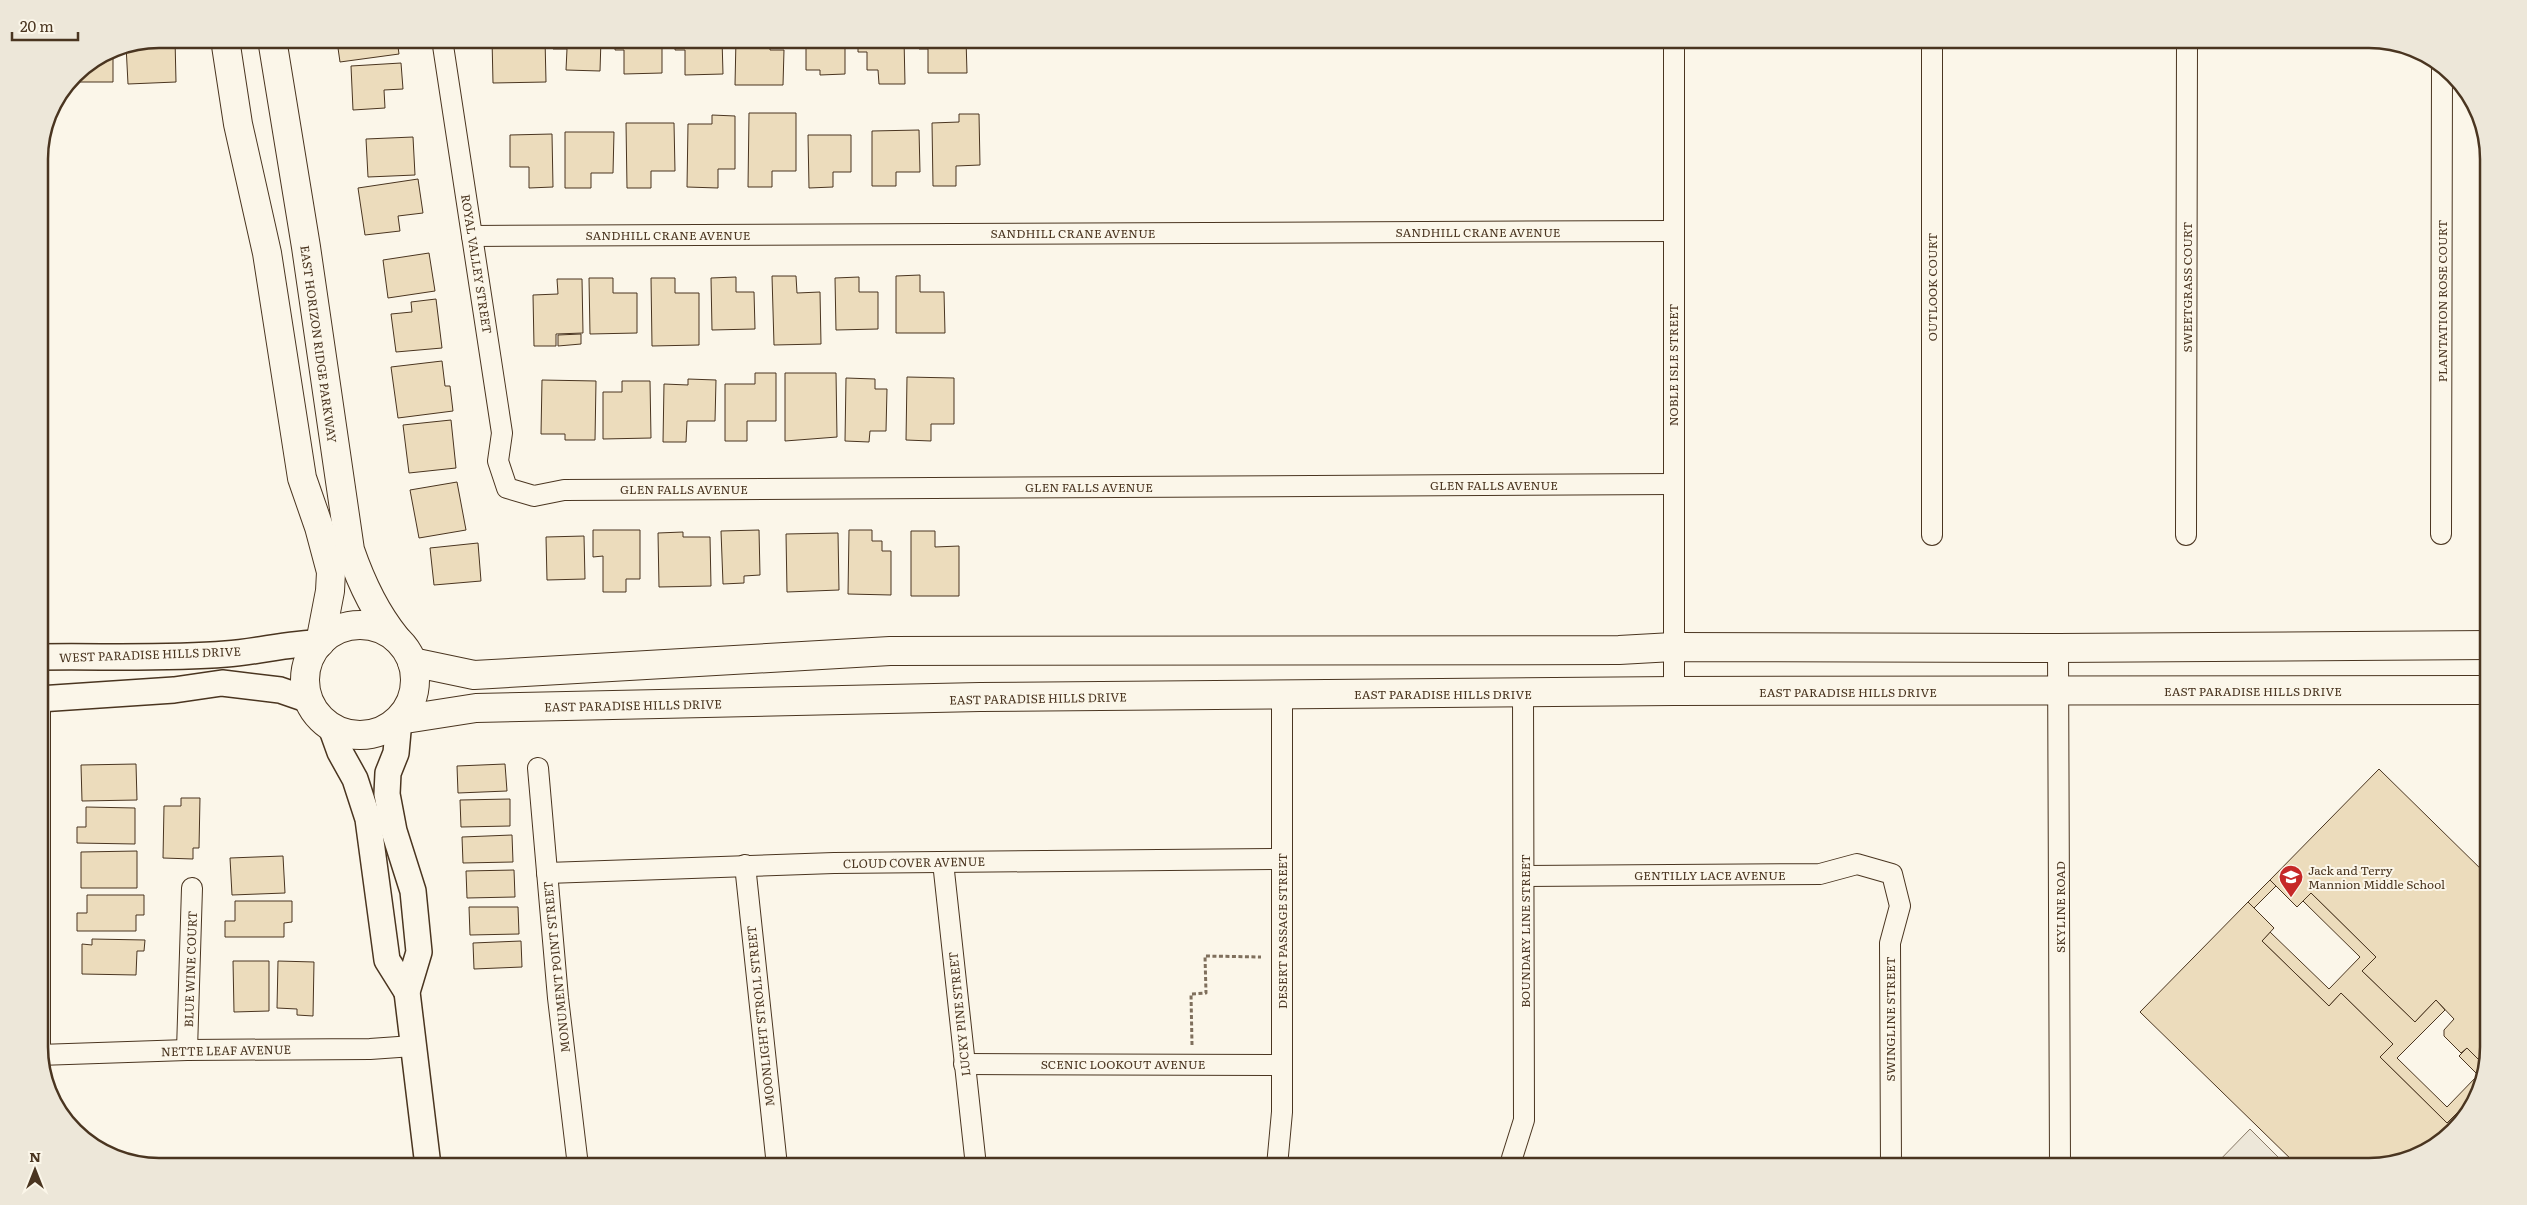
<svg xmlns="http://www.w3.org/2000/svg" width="2527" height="1205" font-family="Literata,serif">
<rect width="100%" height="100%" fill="#fbf6e9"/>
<path fill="#ede7d9" stroke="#887966" d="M2250 1129 2287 1166H2214Z"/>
<g fill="#ecdcbc" stroke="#4a3520">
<path d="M158 39H175L176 82 128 84 126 45Z"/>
<path d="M343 39H397L399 54 340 62 338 48 344 47Z"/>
<path d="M492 39H545L546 82 493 83Z"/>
<path d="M553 39H601L600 71 566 70 567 49H553Z"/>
<path d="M615 39H662V73L624 74V50H615Z"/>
<path d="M675 39H722L723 74 685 75V50H675Z"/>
<path d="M736 39H770V50H784L783 85H735Z"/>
<path d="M797 39H845V74L820 75V70H806V46H797Z"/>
<path d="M858 39H904L905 84H879L878 70H867V52H858Z"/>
<path d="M918 39H966L967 73H928V49H919Z"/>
<path d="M113 48V82H69L74 74Z"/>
<path d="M401 63 403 89 384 90 385 108 353 110 351 66Z"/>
<path d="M749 113H796V171H772V187H748Z"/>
<path d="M959 114H979L980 165 956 166V186H933L932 123 959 122Z"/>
<path d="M712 115 735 116V169H718V188L687 187 688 124H712Z"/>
<path d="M626 123H674L675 171H651V188H627Z"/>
<path d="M919 130 920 172H896V186H872V131Z"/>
<path d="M565 132H614L613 173H591V188H565Z"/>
<path d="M552 134 553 187 529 188V167H510V135Z"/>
<path d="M808 135H851V172H833V187L809 188Z"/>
<path d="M413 137 415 175 368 177 366 139Z"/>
<path d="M418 179 423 213 398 216 400 231 365 235 358 188Z"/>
<path d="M429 253 435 291 388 298 383 260Z"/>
<path d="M920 275V292H944L945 333H896V276Z"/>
<path d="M772 276H796L797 293 820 292 821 344 774 345Z"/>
<path d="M736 277V292H754L755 329 712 330 711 278Z"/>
<path d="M859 277V292H878V329L836 330 835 278Z"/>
<path d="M589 278H613V293H637V333L590 334Z"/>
<path d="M651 278H675V293H699V345L652 346Z"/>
<path d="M557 279H582L583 333 556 334V346H534L533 295 558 294Z"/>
<path d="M436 299 442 348 396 352 391 314 412 312 411 302Z"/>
<path d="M581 334V344L558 346V335Z"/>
<path d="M442 361 445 386H450L453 411 398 418 391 367Z"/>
<path d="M755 373H776V421H747V441H725V384H755Z"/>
<path d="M785 373H836L837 437 785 441Z"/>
<path d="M907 377 954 378V424H931V441L906 440Z"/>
<path d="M846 378 875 379V389H887L886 431H870L869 442 845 441Z"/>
<path d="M688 379 716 380 715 421H687L686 442H663L664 384 688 385Z"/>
<path d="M542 380 596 381 595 440H565V434H541Z"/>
<path d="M622 381H650L651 438 603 439V392H622Z"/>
<path d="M451 420 456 468 409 473 403 425Z"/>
<path d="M457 482 466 530 419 538 410 490Z"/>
<path d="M593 530H640V579H626V592H603V556L593 557Z"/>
<path d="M759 530 760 575 744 576V583L723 584 721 531Z"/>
<path d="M849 530H872V541H882V551H891V595L848 594Z"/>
<path d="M911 531H935V547L959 546V596H911Z"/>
<path d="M683 532V537H710L711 586 659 587 658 533Z"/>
<path d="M838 533 839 590 787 592 786 534Z"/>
<path d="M584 536 585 579 547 580 546 537Z"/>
<path d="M478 543 481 581 434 585 430 548Z"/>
<path d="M136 764 137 800 82 801 81 765Z"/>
<path d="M505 764 507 791 458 793 457 766Z"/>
<path d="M2379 769 2488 876V897L2480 906 2488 914V1046L2484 1065 2467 1048 2461 1053 2444 1036V1030L2454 1019 2436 1000 2415 1022 2362 971 2376 957 2311 893 2297 907 2270 880Z"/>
<path d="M181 798H200L199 848H193V859L163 858 164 806H181Z"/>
<path d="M510 799V826L461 827 460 800Z"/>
<path d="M86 807 135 808V844L77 843V827H86Z"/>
<path d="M512 835 513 862 463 863 462 837Z"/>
<path d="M137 851V888H81V852Z"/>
<path d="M283 856 285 893 232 895 230 858Z"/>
<path d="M514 870 515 897 467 898 466 871Z"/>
<path d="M2270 880 2276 886 2254 908 2248 902Z"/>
<path d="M2311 893 2376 957 2362 971 2415 1022 2436 1000 2445 1010 2397 1058 2447 1107 2478 1075 2459 1056 2467 1048 2484 1065 2476 1099 2464 1113 2460 1110 2447 1123 2380 1057 2393 1044 2341 993 2329 1006 2262 941 2270 932 2329 989 2360 957 2303 901Z"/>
<path d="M87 895H144V915H136V931H77V913H87Z"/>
<path d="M235 901H292V922L284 923V937H225V921H235Z"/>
<path d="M2248 902 2274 928 2262 941 2329 1006 2341 993 2393 1044 2380 1057 2447 1123 2460 1110 2464 1113 2435 1146 2369 1166H2298L2140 1012Z"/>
<path d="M469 907H518L519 934 470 935Z"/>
<path d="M92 939 145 940 144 951H137L136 975 82 974V944L92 945Z"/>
<path d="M521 941 522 967 474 969 473 943Z"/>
<path d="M233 961H269V1011L234 1012Z"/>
<path d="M278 961 314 962 313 1016 297 1015V1009L277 1008Z"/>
</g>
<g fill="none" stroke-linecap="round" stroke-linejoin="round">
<defs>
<g id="minor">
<path d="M442 39 502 433 498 461 507 488 534 496 564 490 1673 484"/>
<path d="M1674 39V691"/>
<path d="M472 236 1673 231"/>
<path d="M2441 534 2442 69"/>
<path d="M1932 535V39"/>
<path d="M2186 535 2187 39"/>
<path d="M2058 648 2060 1166"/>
<path d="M538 768 558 998 578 1166"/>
<path d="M943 862 976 1166"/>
<path d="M745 865 777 1166"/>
<path d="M547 873 834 863 1282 859"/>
<path d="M1525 876 1820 874 1857 864 1892 874 1900 906 1890 943 1891 1166"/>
<path d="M187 1050 192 888"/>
<path d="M39 1055 187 1050 370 1049 413 1046"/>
<path d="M40 1055V699"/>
<path d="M964 1064 1282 1065"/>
<path d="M1277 1166 1282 1112V696"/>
<path d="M1513 1166 1512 1158 1524 1120 1523 694"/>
</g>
<g id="tertiary">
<path d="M39 657C101 656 164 659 226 654 258 652 288 643 320 643"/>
<path d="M39 699 174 690 222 683 280 690 309 700"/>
<path d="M399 720 396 753 388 773 387 794 394 831 413 891 419 952 407 992 428 1166"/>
<path d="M331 727 340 752 355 779 368 819 387 960 407 992"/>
</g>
<g id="secondary">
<path d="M225 39 238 124 267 253 302 478 319 527 331 572 330 591 320 643"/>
<path d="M272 39 306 247 350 550C361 582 374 611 396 638"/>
<circle cx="360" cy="680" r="55"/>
<path d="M412 662 474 675 890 651 1619 650 1673 647 2058 648 2488 645"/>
<path d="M399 720 476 708 980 697 1674 691 2488 690"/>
</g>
</defs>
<use href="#minor" stroke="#4a3520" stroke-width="22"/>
<use href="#tertiary" stroke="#4a3520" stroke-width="28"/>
<use href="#secondary" stroke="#4a3520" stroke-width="30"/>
<path stroke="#7f6f5c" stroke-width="3" stroke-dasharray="4 2.5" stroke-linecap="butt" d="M1192 1045 1191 994 1206 993 1205 956 1261 957"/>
<use href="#minor" stroke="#fbf6e9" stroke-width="20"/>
<use href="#tertiary" stroke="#fbf6e9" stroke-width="25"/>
<use href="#secondary" stroke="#fbf6e9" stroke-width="28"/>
</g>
<defs>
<symbol id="school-pin" viewBox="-11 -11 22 30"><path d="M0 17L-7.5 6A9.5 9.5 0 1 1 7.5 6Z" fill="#c62828" stroke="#fbf6e9"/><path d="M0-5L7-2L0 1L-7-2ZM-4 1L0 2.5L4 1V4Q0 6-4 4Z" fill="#fff"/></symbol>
</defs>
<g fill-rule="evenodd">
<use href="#school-pin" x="2277" y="863" width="28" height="38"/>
</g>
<g text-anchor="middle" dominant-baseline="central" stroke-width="4" stroke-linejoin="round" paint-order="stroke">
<g font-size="12" fill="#4a3520" stroke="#fbf6e9">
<text x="1478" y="232">SANDHILL CRANE AVENUE</text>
<text x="1073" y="233">SANDHILL CRANE AVENUE</text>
<text x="668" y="235">SANDHILL CRANE AVENUE</text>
<text transform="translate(477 264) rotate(81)">ROYAL VALLEY STREET</text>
<text transform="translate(1932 287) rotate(-90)">OUTLOOK COURT</text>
<text transform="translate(2187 287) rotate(-90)">SWEETGRASS COURT</text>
<text transform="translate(2442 301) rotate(-90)">PLANTATION ROSE COURT</text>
<text transform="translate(319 344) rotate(82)">EAST HORIZON RIDGE PARKWAY</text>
<text transform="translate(1673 365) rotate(-90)">NOBLE ISLE STREET</text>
<text x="1494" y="485">GLEN FALLS AVENUE</text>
<text x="1089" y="487">GLEN FALLS AVENUE</text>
<text x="684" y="489">GLEN FALLS AVENUE</text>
<text transform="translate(150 654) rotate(-2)">WEST PARADISE HILLS DRIVE</text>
<text x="2253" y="691">EAST PARADISE HILLS DRIVE</text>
<text x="1848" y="692">EAST PARADISE HILLS DRIVE</text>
<text x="1443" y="694">EAST PARADISE HILLS DRIVE</text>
<text transform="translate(1038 698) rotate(-1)">EAST PARADISE HILLS DRIVE</text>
<text transform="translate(633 705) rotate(-1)">EAST PARADISE HILLS DRIVE</text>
<text transform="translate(914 862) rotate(-1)">CLOUD COVER AVENUE</text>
<text x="1710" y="875">GENTILLY LACE AVENUE</text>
<text transform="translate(2060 907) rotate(-90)">SKYLINE ROAD</text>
<text transform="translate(1282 931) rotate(-90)">DESERT PASSAGE STREET</text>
<text transform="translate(1525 931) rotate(-90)">BOUNDARY LINE STREET</text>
<text transform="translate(556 967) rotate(-96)">MONUMENT POINT STREET</text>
<text transform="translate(190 969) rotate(-88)">BLUE WINE COURT</text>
<text transform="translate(959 1014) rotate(-96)">LUCKY PINE STREET</text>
<text transform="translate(760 1016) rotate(-96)">MOONLIGHT STROLL STREET</text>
<text transform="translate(1890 1019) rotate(-90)">SWINGLINE STREET</text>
<text transform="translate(226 1050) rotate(-1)">NETTE LEAF AVENUE</text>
<text x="1123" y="1064">SCENIC LOOKOUT AVENUE</text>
</g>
<g font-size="12" fill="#4a3520" stroke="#fbf6e9" text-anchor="start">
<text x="2308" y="870">Jack and Terry<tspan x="2308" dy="14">Mannion Middle School</tspan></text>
</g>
</g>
<path d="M0 0H2527V1205H0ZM159 48H2369A111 111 0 0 1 2480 159V1047A111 111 0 0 1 2369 1158H159A111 111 0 0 1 48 1047V159A111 111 0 0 1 159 48Z" fill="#ede7d9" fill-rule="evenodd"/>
<path fill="none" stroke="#4a3520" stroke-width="2.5" d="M159 48H2369A111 111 0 0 1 2480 159V1047A111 111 0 0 1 2369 1158H159A111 111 0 0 1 48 1047V159A111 111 0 0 1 159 48Z"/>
<g transform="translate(35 1170)" stroke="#fbf6e9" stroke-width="4" paint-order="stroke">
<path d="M0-4L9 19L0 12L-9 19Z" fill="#4a3520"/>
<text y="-8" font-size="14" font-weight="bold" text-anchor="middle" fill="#4a3520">N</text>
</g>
<path d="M12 32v8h66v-8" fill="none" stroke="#4a3520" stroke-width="2.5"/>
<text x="20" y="32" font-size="15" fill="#4a3520" stroke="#fbf6e9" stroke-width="4" paint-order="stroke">20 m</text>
</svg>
